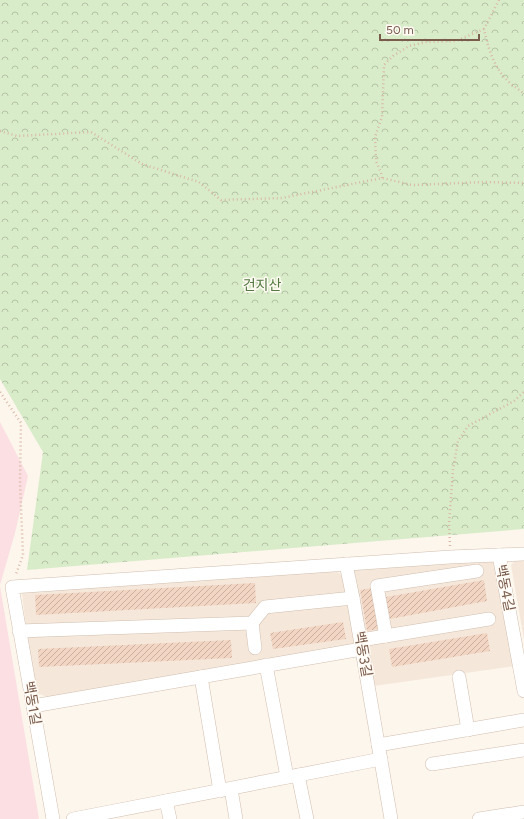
<svg xmlns="http://www.w3.org/2000/svg" width="524" height="819" font-family="Figtree,'Noto Sans KR',sans-serif">
<defs>
<pattern id="forest-crowns" width="20" height="18" patternUnits="userSpaceOnUse"><rect width="20" height="18" fill="#d8ecc9"/><path d="M2 6a3 3 0 1 1 6 0M12 15a3 3 0 1 1 6 0" fill="none" stroke="#b4c2a5"/></pattern>
<pattern id="building-hatch" width="6" height="6" patternUnits="userSpaceOnUse"><rect width="6" height="6" fill="#f3d5c3"/><path d="M-1 1l2-2M0 6l6-6M5 7l2-2" fill="none" stroke="#cab0a1"/></pattern>
</defs>
<rect width="100%" height="100%" fill="#fdf6ec"/>
<g fill="#f5e8da">
<path d="M519 556H524V640L511 565Z"/>
<path d="M495 560 515 666 374 686 354 567Z"/>
<path d="M336 571 346 578 356 640 349 648 50 698 34 692 21 586Z"/>
</g>
<g fill="#fbdfe3">
<path d="M0 422 28 476 15 533 0 585Z"/>
<path d="M0 586 39 819H0Z"/>
</g>
<path fill="url(#forest-crowns)" d="M0 0H524V529L27 570 43 452 0 379Z"/>
<g fill="url(#building-hatch)">
<path d="M484 580 487 601 390 619 386 597Z"/>
<path d="M255 583 256 603 36 615 35 595Z"/>
<path d="M371 588 378 629 367 631 360 590Z"/>
<path d="M343 622 346 639 273 649 270 633Z"/>
<path d="M487 633 490 651 392 667 389 649Z"/>
<path d="M231 640 232 658 39 667 38 649Z"/>
</g>
<g fill="none" stroke-linecap="round" stroke-linejoin="round">
<defs>
<g id="minor">
<path d="M499 555 524 691"/>
<path d="M346 564 353 598 391 819"/>
<path d="M252 623 255 648"/>
<path d="M19 631 252 623 265 607 353 598"/>
<path d="M386 636 377 586 477 571"/>
<path d="M361 640 489 619"/>
<path d="M266 665 287 777"/>
<path d="M201 677 220 791"/>
<path d="M459 677 468 730"/>
<path d="M33 706 362 649"/>
<path d="M378 745 524 720"/>
<path d="M432 764 524 750"/>
<path d="M298 775 307 819"/>
<path d="M231 789 236 819"/>
<path d="M166 801 170 819"/>
<path d="M53 819 12 587 450 557 524 554"/>
<path d="M73 819 381 759"/>
<path d="M479 819 524 812"/>
</g>
</defs>
<use href="#minor" stroke="#d1beb0" stroke-width="14"/>
<g stroke="#d9b8a5" stroke-width="2.5" stroke-dasharray="1 3" stroke-linecap="butt">
<path d="M499 0 484 29C488 47 493 66 507 80 512 86 519 89 524 94"/>
<path d="M0 131 17 136 91 132 142 164 199 182 221 200 282 198 382 178 412 185 485 182 524 183"/>
<path d="M382 178 381 173 376 161 375 137 382 117 384 65 393 56 409 46 426 42 456 41 484 29"/>
<path d="M0 392 21 423 20 483 23 555 16 574"/>
<path d="M450 546 449 524 453 470 458 441 468 426 514 401 524 392"/>
</g>
<use href="#minor" stroke="#fff" stroke-width="13"/>
</g>
<g text-anchor="middle" dominant-baseline="central" stroke-width="3" stroke-linejoin="round" paint-order="stroke">
<g font-size="14" fill="#537a41" stroke="#fffaf3">
<text x="262" y="285">건지산</text>
</g>
<g font-size="14" fill="#7a5c4d" stroke="#fffaf3">
<text transform="translate(505 588) rotate(79)">백동4길</text>
<text transform="translate(363 654) rotate(80)">백동3길</text>
<text transform="translate(32 703) rotate(80)">백동1길</text>
</g>
</g>
<path d="M380 34v6h99v-6" fill="none" stroke="#7a5c4d" stroke-width="2"/>
<text x="386" y="34" font-size="12" fill="#7a5c4d" stroke="#fffaf3" stroke-width="3" paint-order="stroke">50 m</text>
</svg>
